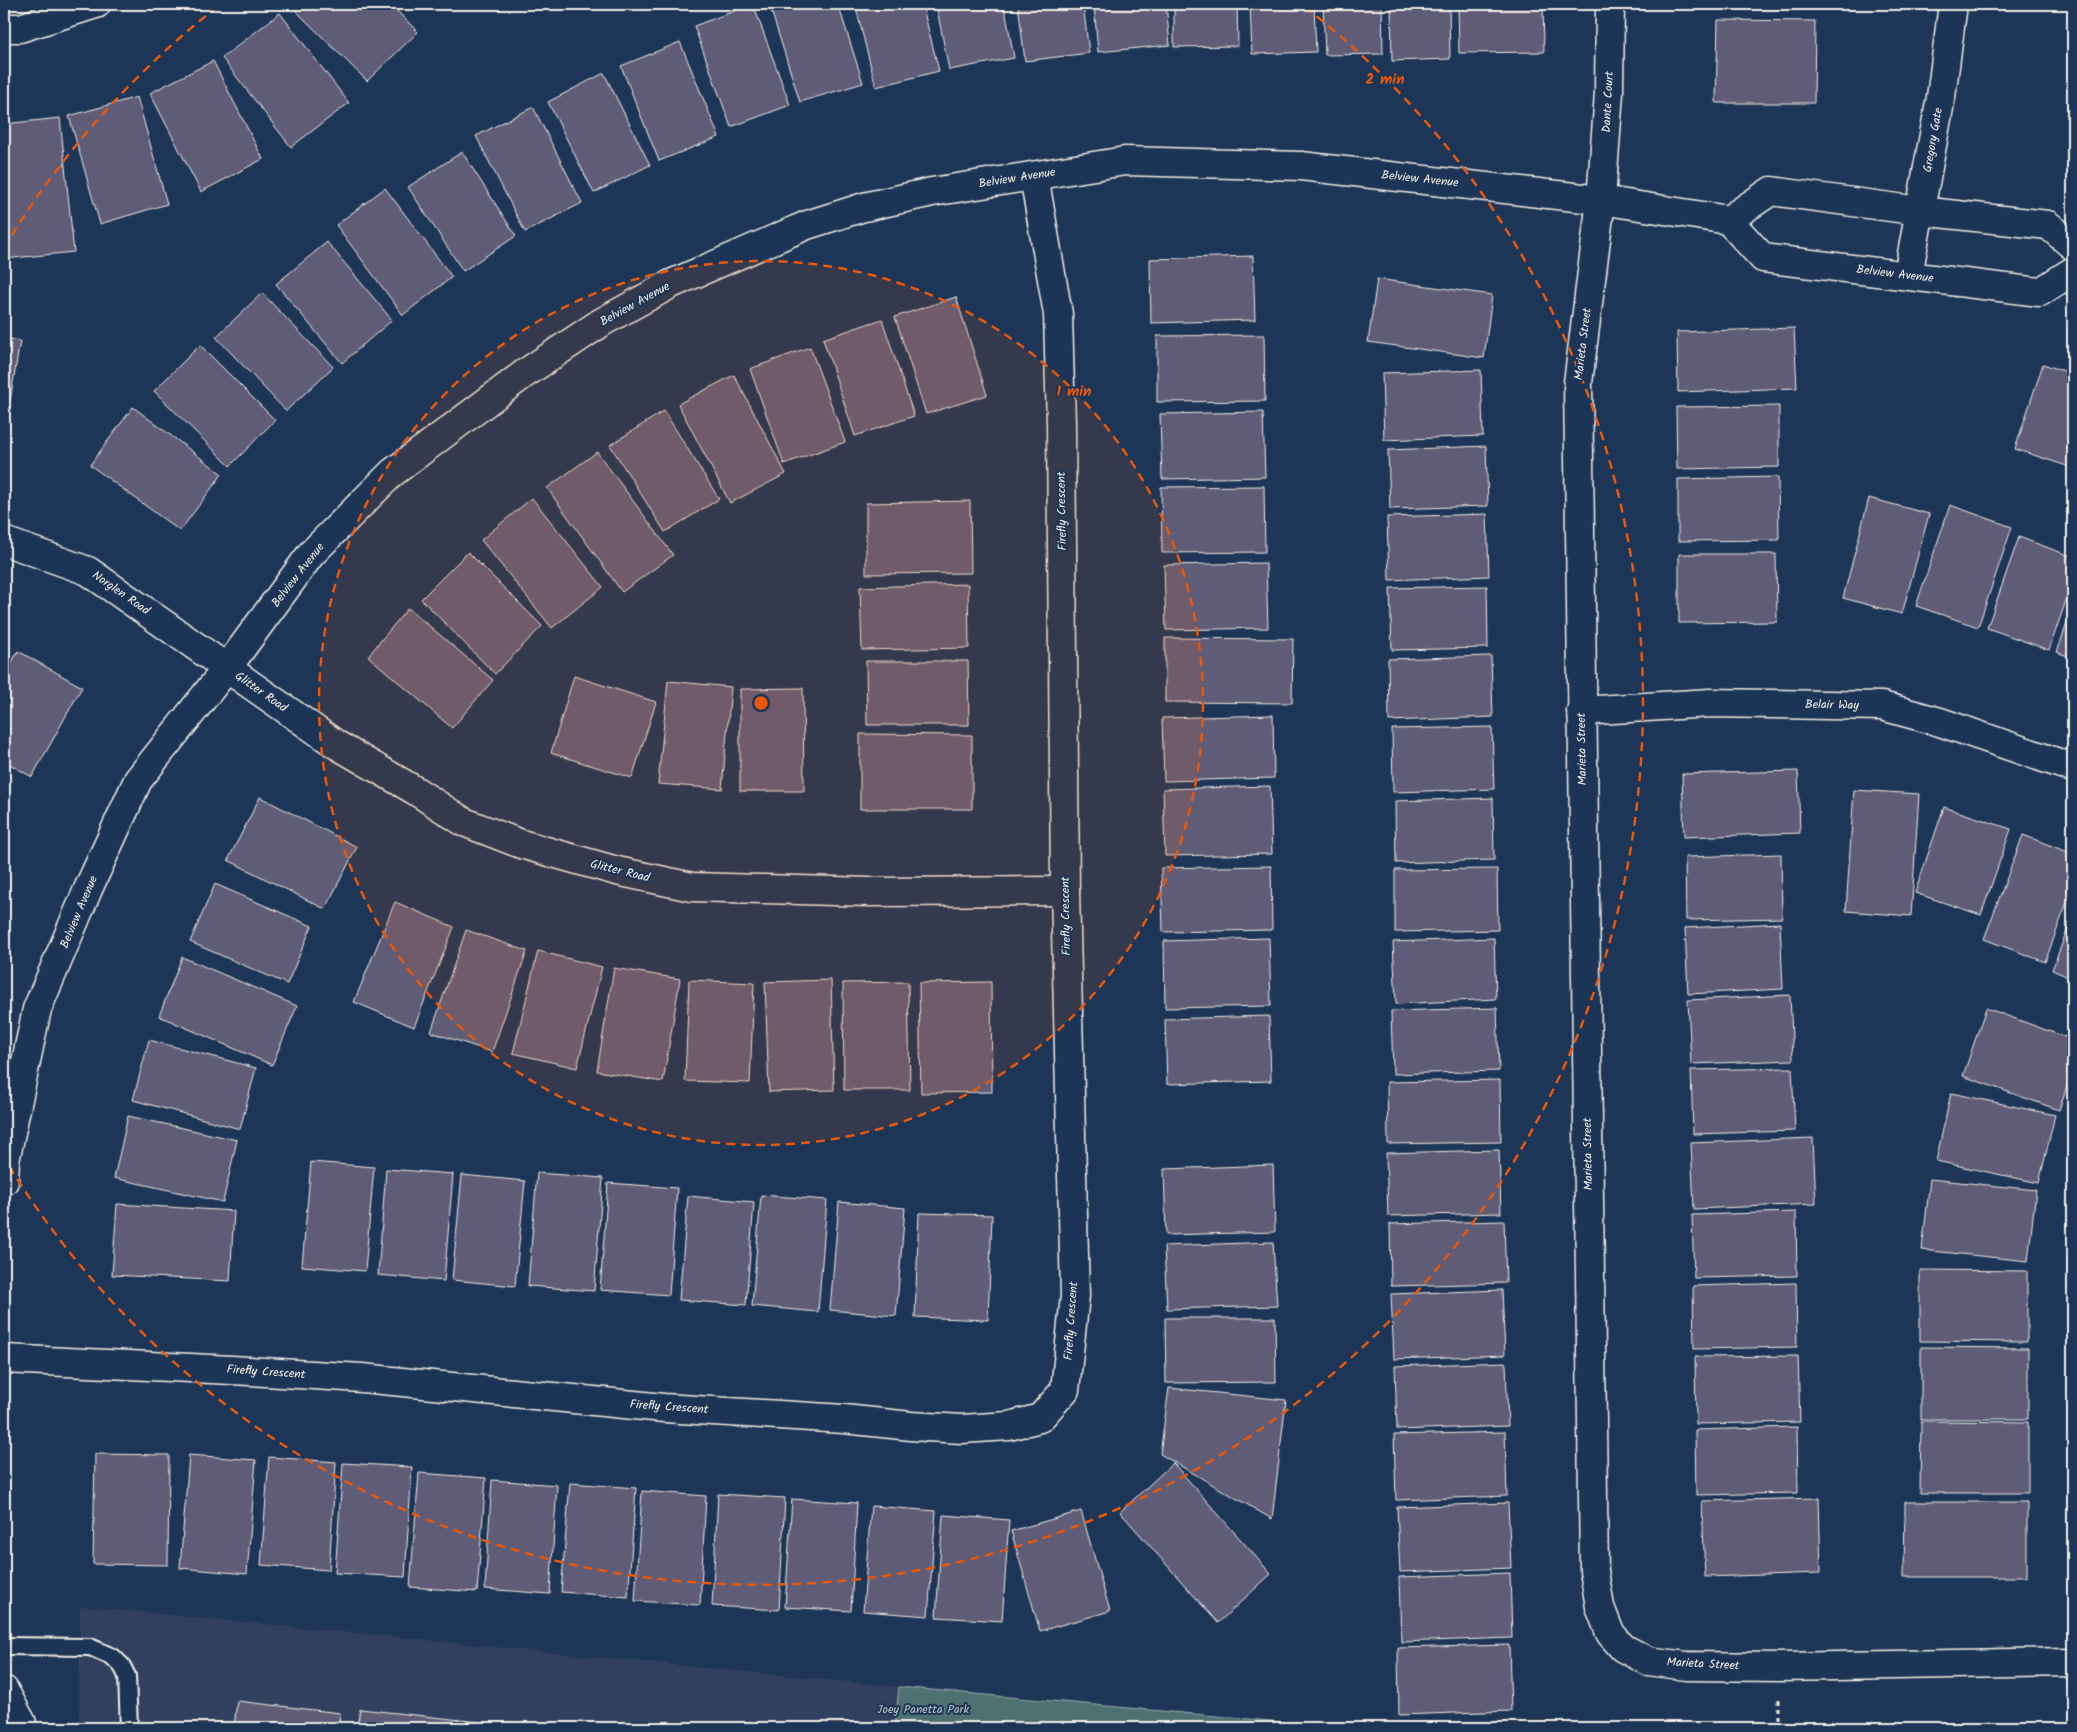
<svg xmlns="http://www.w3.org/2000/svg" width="2077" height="1732" font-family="Kalam,sans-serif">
<rect width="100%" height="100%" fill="#1d3557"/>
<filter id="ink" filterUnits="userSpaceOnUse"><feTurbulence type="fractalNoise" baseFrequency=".02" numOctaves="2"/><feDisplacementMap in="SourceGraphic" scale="10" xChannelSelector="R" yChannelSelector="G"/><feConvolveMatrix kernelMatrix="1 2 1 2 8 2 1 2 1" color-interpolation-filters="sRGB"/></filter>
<g filter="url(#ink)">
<path fill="#314061" d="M80 1606 899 1687 895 1728H79Z"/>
<path fill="#4e7071" stroke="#a1b0ac" d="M899 1687 1325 1726 2022 1728H895Z"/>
<g fill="#5f5b77" stroke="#f4f1e8">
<path d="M289 4H390L418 32 367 81Z"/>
<path d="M753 4 790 105 731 127 694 26Z"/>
<path d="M780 4H838L863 83 800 102 770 7Z"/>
<path d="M855 4H922L939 71 876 87Z"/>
<path d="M936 4H1004L1014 58 949 70Z"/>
<path d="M1018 4H1083L1089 53 1025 61Z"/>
<path d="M1094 4H1166L1170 45 1098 52Z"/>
<path d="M1174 4H1237L1238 46 1174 47Z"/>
<path d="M1250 4H1314L1316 52 1252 54Z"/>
<path d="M1323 4H1382L1383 54 1325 55Z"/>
<path d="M1391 4H1449L1450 59 1392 61Z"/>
<path d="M1458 4H1543L1544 52 1459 53Z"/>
<path d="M1718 4H1830V8L1718 9Z"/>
<path d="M280 13 349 103 291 147 222 58Z"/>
<path d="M1718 20 1815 21 1814 103H1716Z"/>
<path d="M680 42 719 137 659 161 621 66Z"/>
<path d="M213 61 263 159 201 192 150 93Z"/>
<path d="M604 73 650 165 594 193 548 102Z"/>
<path d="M137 97 167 204 100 224 69 116Z"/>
<path d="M533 107 582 203 525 232 476 136Z"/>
<path d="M60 118 74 252 4 259V124Z"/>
<path d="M462 152 516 236 463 271 408 187Z"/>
<path d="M385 188 452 277 403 315 336 225Z"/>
<path d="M327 242 392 320 342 363 276 284Z"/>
<path d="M1253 256 1255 320 1151 323 1150 259Z"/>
<path d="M1377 279 1492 295 1484 358 1368 342Z"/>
<path d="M262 293 333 367 286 411 216 337Z"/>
<path d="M956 297 987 395 926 414 895 317Z"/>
<path d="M882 319 914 416 855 436 823 339Z"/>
<path d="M1794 328 1797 388 1678 392 1677 332Z"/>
<path d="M1264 335 1265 401 1157 402V336Z"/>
<path d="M4 338 20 341 4 437Z"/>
<path d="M200 345 275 420 230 466 154 391Z"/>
<path d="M810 347 845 442 784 464 750 369Z"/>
<path d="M2043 364 2073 374V468L2015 449Z"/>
<path d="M1481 370 1483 436 1384 440 1382 373Z"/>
<path d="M734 375 786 474 730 503 678 404Z"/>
<path d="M1779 406V467L1677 469 1676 407Z"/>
<path d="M133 407 222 474 180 531 90 465Z"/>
<path d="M664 411 719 499 665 532 610 445Z"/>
<path d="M1263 412 1265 477 1162 479 1160 414Z"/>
<path d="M1486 446 1488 506 1390 509 1388 450Z"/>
<path d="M597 452 673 555 622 592 547 488Z"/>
<path d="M1778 477 1779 540 1678 541V479Z"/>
<path d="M1264 486 1265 552 1162 553 1161 487Z"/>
<path d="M532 498 603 587 552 628 481 540Z"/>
<path d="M1869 498 1929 514 1902 614 1843 598Z"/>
<path d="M970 501 971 573 866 574V503Z"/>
<path d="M1950 505 2012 527 1978 627 1916 606Z"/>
<path d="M1487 514 1489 576 1389 580 1387 517Z"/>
<path d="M2019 537 2073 557V580L2049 650 1987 628Z"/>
<path d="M468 552 542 626 495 674 421 599Z"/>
<path d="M1679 554H1776L1777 622 1679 623Z"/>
<path d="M1266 563 1268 628 1166 630 1164 565Z"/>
<path d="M968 584 969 648 862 650 860 587Z"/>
<path d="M1487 586 1488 648 1392 650 1390 588Z"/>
<path d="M2073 606V658L2057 652Z"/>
<path d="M408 608 493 680 452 728 368 656Z"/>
<path d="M1165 638 1293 639 1292 703 1165 702Z"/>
<path d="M18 651 82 687 32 777 4 761V677Z"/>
<path d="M1491 656 1493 717 1389 721 1388 659Z"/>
<path d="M866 661H968L969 725H867Z"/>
<path d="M574 676 656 702 632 778 551 753Z"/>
<path d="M668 681 731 687 722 789 658 784Z"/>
<path d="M803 688 804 791H740V689Z"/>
<path d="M1273 715 1274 778 1164 781 1162 718Z"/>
<path d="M1492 727 1494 789 1393 792 1392 729Z"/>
<path d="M860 734 972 735V809H860Z"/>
<path d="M1798 771 1800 833 1684 837 1682 774Z"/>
<path d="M1270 786 1272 854 1165 856 1163 789Z"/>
<path d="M1854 790 1919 794 1911 916 1846 911Z"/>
<path d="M260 797 357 847 325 909 228 860Z"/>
<path d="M1493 798 1494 860 1396 863 1395 801Z"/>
<path d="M1944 807 2011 829 1981 915 1915 893Z"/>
<path d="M2023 835 2073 854V886L2045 962 1984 939Z"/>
<path d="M1781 854 1782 918 1686 920 1685 857Z"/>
<path d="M1271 866 1272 930 1163 932 1161 868Z"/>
<path d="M1497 869 1498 930 1395 932V870Z"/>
<path d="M215 884 312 926 287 984 190 942Z"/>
<path d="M395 902 454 927 414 1027 354 1002Z"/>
<path d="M2073 915V979L2052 970Z"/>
<path d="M1780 923 1783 989 1688 994 1685 928Z"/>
<path d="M466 930 527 951 492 1052 431 1032Z"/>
<path d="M1269 938 1271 1006 1165 1008 1164 941Z"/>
<path d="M1494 938 1496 999 1396 1004 1393 942Z"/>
<path d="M538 951 602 967 577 1068 513 1053Z"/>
<path d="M182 957 297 1006 272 1065 159 1016Z"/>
<path d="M614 968 680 979 663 1082 597 1071Z"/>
<path d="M689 980 754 983 750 1083 685 1081Z"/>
<path d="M831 980 834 1090 769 1092 765 982Z"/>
<path d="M908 982 910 1090H844L843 983Z"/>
<path d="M991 982 992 1092 921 1093 919 983Z"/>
<path d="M1790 995 1793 1060 1691 1064 1688 1000Z"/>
<path d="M1497 1008 1499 1071 1393 1074 1391 1011Z"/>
<path d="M1986 1008 2073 1040V1068L2059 1110 1963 1076Z"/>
<path d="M1269 1016 1271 1081 1167 1084 1165 1019Z"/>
<path d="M149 1040 256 1068 240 1129 133 1100Z"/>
<path d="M1792 1068 1795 1131 1693 1134 1691 1070Z"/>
<path d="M1500 1080 1501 1142 1388 1144 1387 1082Z"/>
<path d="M1951 1093 2055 1115 2039 1183 1936 1161Z"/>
<path d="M128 1116 237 1140 223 1202 114 1178Z"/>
<path d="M1813 1138 1816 1204 1694 1209 1691 1143Z"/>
<path d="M1499 1150 1501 1213 1388 1216 1386 1153Z"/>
<path d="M311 1162 374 1167 365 1271 302 1266Z"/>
<path d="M1273 1165 1275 1232 1166 1235 1164 1169Z"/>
<path d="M386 1169 453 1174 444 1281 378 1275Z"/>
<path d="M537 1173 603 1178 594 1291 528 1286Z"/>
<path d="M462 1175 525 1181 515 1286 452 1280Z"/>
<path d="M1930 1179 2036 1190 2028 1261 1922 1250Z"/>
<path d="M608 1183 677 1188 669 1295 600 1290Z"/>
<path d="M761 1195 827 1200 818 1312 752 1306Z"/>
<path d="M688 1196 754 1202 746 1305 679 1300Z"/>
<path d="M839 1202 905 1208 896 1316 830 1310Z"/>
<path d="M117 1204 234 1211 230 1281 112 1275Z"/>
<path d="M1796 1212 1797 1276 1694 1278 1692 1215Z"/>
<path d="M919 1213 992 1215 988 1320 915 1317Z"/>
<path d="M1504 1221 1506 1283 1391 1286 1390 1224Z"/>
<path d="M1273 1242 1277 1306 1167 1309 1164 1246Z"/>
<path d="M1920 1270 2027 1271V1342L1920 1341Z"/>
<path d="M1796 1283 1797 1347 1694 1349 1693 1286Z"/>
<path d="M1502 1290 1505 1355 1394 1359 1391 1294Z"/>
<path d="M1165 1318H1275L1276 1382 1166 1383Z"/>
<path d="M1921 1347 2028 1348V1419H1921Z"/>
<path d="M1798 1356 1800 1422 1696 1424 1695 1357Z"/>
<path d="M1506 1362 1508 1426 1397 1430 1395 1366Z"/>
<path d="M1169 1388 1286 1400 1272 1519 1160 1454Z"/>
<path d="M1921 1421 2028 1422V1493H1920Z"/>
<path d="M1797 1427 1798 1493 1696 1495 1695 1430Z"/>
<path d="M1505 1432 1507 1496 1396 1500 1394 1435Z"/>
<path d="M95 1454 169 1455 168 1565 93 1564Z"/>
<path d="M189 1455 256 1460 247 1574 180 1568Z"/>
<path d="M269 1457 336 1462 329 1570 261 1565Z"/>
<path d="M343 1463 412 1467 405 1577 335 1573Z"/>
<path d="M1173 1463 1271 1574 1218 1623 1120 1512Z"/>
<path d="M419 1473 486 1478 477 1592 410 1587Z"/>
<path d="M492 1480 557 1485 550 1594 485 1589Z"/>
<path d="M570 1483 636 1488 628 1597 561 1592Z"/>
<path d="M642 1491 706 1496 700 1605 635 1601Z"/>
<path d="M718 1494 785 1498 779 1610 712 1606Z"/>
<path d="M1819 1498 1821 1573 1705 1577 1702 1501Z"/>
<path d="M792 1499 857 1503 851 1611 785 1607Z"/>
<path d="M1905 1502H2027V1577H1904Z"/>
<path d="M1508 1503 1511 1568 1400 1572 1397 1507Z"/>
<path d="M871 1506 936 1511 928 1616 863 1611Z"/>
<path d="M1081 1511 1110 1611 1040 1631 1011 1531Z"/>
<path d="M943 1515 1009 1520 1002 1621 936 1617Z"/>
<path d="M1510 1573 1512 1638 1401 1642 1399 1577Z"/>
<path d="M1509 1645 1511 1711 1399 1715 1398 1648Z"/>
<path d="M237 1701 340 1713 339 1726 357 1728 360 1709 479 1722 478 1728H234Z"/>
</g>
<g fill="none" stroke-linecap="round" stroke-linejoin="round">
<defs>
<path id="service" d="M4 1646 90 1647 113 1657 122 1666 127 1676 129 1728"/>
<g id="minor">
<path d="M1610 4 1609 93 1601 200 1578 383 1594 1571 1600 1607 1610 1633 1623 1648 1648 1661 1687 1666 1779 1667 2073 1662"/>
<path d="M4 28H20L96 4"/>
<path d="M1908 275 1941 97 1953 4"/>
<path d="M4 541 88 571 337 745 416 791 464 822 521 844 617 871 692 887 869 892 1065 891"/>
<path d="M1581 711 1710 703 1882 706 1940 722 2073 768"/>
<path d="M4 1359 232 1370 362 1378 664 1408 844 1419 911 1426 962 1429 1009 1426 1040 1418 1065 1390 1075 1296 1065 891 1061 424 1058 314 1034 176"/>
</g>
<g id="tertiary">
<path d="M1728 220 1771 191 1920 211 2048 225 2073 246"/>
<path d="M4 1181 5 1161 37 1009 89 887 138 780 227 668 311 554 392 473 524 374 602 322 671 284 807 225 864 207 932 192 1125 161 1301 166 1601 200 1728 220 1763 258 2040 292 2073 271"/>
<path d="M4 1690 22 1723V1728"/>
</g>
</defs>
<use href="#service" stroke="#f4f1e8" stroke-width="20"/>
<use href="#minor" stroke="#f4f1e8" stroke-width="31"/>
<use href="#tertiary" stroke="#f4f1e8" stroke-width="31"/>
<path stroke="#f4f1e8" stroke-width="3" stroke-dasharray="4 4" stroke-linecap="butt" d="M1779 1699V1728"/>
<use href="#service" stroke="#1d3557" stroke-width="16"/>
<use href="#minor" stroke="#1d3557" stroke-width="28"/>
<use href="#tertiary" stroke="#1d3557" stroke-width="28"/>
</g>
</g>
<circle cx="761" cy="703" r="442" fill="#e8590c" fill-opacity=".12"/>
<g fill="none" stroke="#e8590c" stroke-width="2.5" stroke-dasharray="9 6">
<circle cx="761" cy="703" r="442"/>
<path d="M4 248A883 883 0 0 1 217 7M1305 7A883 883 0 1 1 4 1158"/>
</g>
<g text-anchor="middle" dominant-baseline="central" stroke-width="4" stroke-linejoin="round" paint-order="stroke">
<g font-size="12" fill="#f4f1e8" stroke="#1d3557">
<text transform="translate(1608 102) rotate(-87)">Dante Court</text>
<text transform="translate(1933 140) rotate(-80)">Gregory Gate</text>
<text transform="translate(1017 178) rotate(-9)">Belview Avenue</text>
<text transform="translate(1420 179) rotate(6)">Belview Avenue</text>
<text transform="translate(1895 274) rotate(7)">Belview Avenue</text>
<text transform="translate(635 304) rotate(-29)">Belview Avenue</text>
<text transform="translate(1583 344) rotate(-83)">Marieta Street</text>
<text transform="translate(1062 511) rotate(-91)">Firefly Crescent</text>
<text transform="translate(298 575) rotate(-52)">Belview Avenue</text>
<text transform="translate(121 593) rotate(35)">Norglen Road</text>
<text transform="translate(261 692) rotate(35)">Glitter Road</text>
<text transform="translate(1832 705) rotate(1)">Belair Way</text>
<text transform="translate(1582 749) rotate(-91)">Marieta Street</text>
<text transform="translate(620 871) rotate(14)">Glitter Road</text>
<text transform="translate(79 912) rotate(-67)">Belview Avenue</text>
<text transform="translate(1066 916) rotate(-91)">Firefly Crescent</text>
<text transform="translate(1588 1154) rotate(-91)">Marieta Street</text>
<text transform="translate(1071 1321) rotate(-86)">Firefly Crescent</text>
<text transform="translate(266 1372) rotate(4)">Firefly Crescent</text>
<text transform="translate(669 1407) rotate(4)">Firefly Crescent</text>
<text transform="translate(1703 1664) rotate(3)">Marieta Street</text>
</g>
<g font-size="12" fill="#bac4be" stroke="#1d3557">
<text x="923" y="1709">Joey Panetta Park</text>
</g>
</g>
<circle cx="761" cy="703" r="8" fill="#e8590c" stroke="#1d3557" stroke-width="2.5"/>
<g font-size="15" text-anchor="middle" font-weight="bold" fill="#e8590c" stroke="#1d3557" stroke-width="4" stroke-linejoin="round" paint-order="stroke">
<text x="1385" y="84">2 min</text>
<text x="1074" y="396">1 min</text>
</g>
<rect width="2077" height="1732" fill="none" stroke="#1d3557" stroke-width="20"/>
<rect x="10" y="10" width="2057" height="1712" fill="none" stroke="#f4f1e8" stroke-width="2" filter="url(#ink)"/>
</svg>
